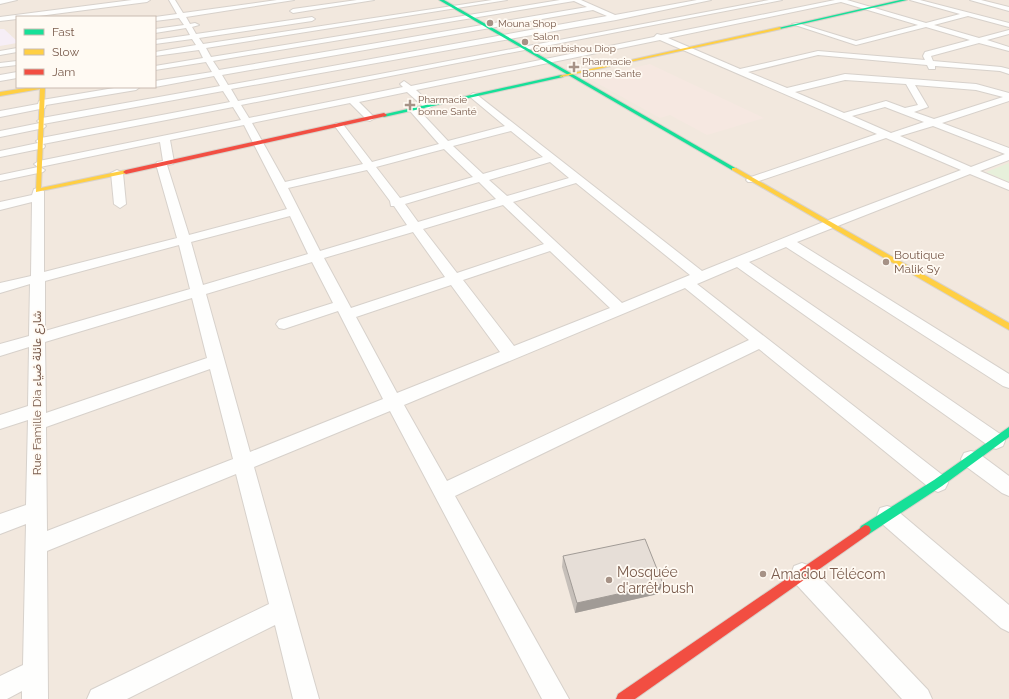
<svg xmlns="http://www.w3.org/2000/svg" width="1009" height="699" font-family="Raleway,Vazirmatn,sans-serif">
<rect width="100%" height="100%" fill="#f9f5f0"/>
<path fill="#f2e8de" fill-rule="evenodd" d="M0 0H1009V699H0ZM17 17H155V87H17Z"/>
<path fill="#f6e8e1" d="M650 64 654 66 764 118 707 135 670 115 660 118 588 78Z"/>
<path fill="#f6eef6" d="M0 29H4L17 41V43L0 46Z"/>
<path fill="#e7f0db" d="M1009 163V182L986 172Z"/>
<g fill="none" stroke-linecap="round" stroke-linejoin="round">
<defs>
<g id="street">
<path d="M0 0H17L0 4Z"/>
<path d="M132 0H150L147 2 31 17H17V19L0 21V17Z"/>
<path d="M169 0H175L183 13 277 0H294L186 17 190 24 195 23 199 25 192 27 196 34 312 17 315 19 312 21 199 38 203 44 492 0H507L206 48 211 57 560 0H581L615 15 697 0H711L616 20 231 89 238 101 769 0H782L241 105 249 118 403 87 400 84 404 81 411 86 654 37 657 34 661 35 835 0H847L926 23 960 14 910 0H920L1009 23V27L968 16 934 25 979 38 1009 30V34L987 40 1009 47V51L979 43 931 56 933 61 1001 67 1009 69V74L1000 71 935 66V69H929L927 65 818 55 748 72 787 88 845 74 976 84 1009 93V101L942 123 1009 148V160L980 171 1009 183V190L970 174 797 242 1009 374V388L1003 386 786 247 749 262 1003 436 1005 441 1003 446 996 449 989 446 737 267 697 284 945 477 948 483 945 489 938 492 931 489 759 349 455 496 569 699H542L390 411 254 467 319 699H293L275 625 127 699H87L91 690 269 604 236 474 47 551 48 699H22V691L7 699H0V676L23 665 26 524 0 534V514L26 505 28 420 0 429V415L28 406 29 347 0 356V344L29 336 30 284 0 293V283L31 276 32 202 0 210V202L32 195 34 189 38 188 44 191V272L177 238 156 164 157 162 163 161 160 142 40 167 45 170 43 172 0 181V175L38 167 34 164 39 161 241 120 233 107 43 144 45 146 44 148 0 157V151L38 143 36 141 41 138 230 102 223 91 43 124 46 126 44 128 0 137V131L40 123 37 121 42 118 220 86 214 76 155 87V81L212 72 206 62 155 70V66L203 58 199 50 155 56V52L196 45 192 39 155 44V40L190 35 186 28 155 33V29L184 25 179 18 155 21V17L177 14ZM574 1 587 7 219 70 213 61ZM841 2 918 25 856 41 797 23 792 24 856 45 926 27 970 40 925 52 923 56 925 60 818 51 740 69 668 38ZM593 10 607 16 228 85 222 75ZM660 40 877 134 748 178 746 180 748 182H756L886 138 961 170 826 221 702 271 476 94 473 93 469 96 505 126 448 141 416 107H410V111L439 144 372 162 342 123H336L334 125 363 164 285 182 252 123 350 103 367 120 370 121 375 118 359 102 407 92 425 108 428 109 433 106 416 90ZM845 80 906 84 918 105 905 108 886 101 844 113 795 92ZM915 85 976 90 1003 97 934 119 914 112 928 107ZM885 107 924 122 891 133 852 116ZM244 125 287 209 189 235 167 165 173 164 174 162 170 140ZM933 126 1005 154 971 167 900 136ZM511 131 543 157 483 174 453 146ZM444 149 473 177 400 198 376 167ZM550 162 569 178 507 196 489 180ZM367 170 390 201 391 206H394L407 225 320 251 288 188ZM479 182 496 199 418 222 405 204ZM576 183 690 275 622 303 513 202ZM503 205 544 244 457 273 423 229ZM290 216 308 254 203 285 191 242ZM413 232 445 277 351 308 324 258ZM179 245 190 289 45 331V281ZM550 251 610 308 514 346 463 280ZM312 262 333 303 279 320 276 324 279 328 284 329 338 311 383 399 250 452 206 294ZM451 285 500 352 397 393 356 317ZM685 288 749 340 447 481 404 405ZM192 298 207 358 46 413 45 342ZM210 369 233 459 47 531 46 427Z"/>
<path d="M357 0H374L293 13 290 11 293 9Z"/>
<path d="M970 0H981L1009 7V11Z"/>
<path d="M17 48V52L0 55V51Z"/>
<path d="M17 61V65L0 67V63Z"/>
<path d="M17 72V78L0 81V75Z"/>
<path d="M120 87H140L136 90 46 105 45 108 0 117V111L38 104 39 101 42 100Z"/>
<path d="M117 170 123 173 126 204 120 208 114 204 111 173Z"/>
<path d="M971 451 978 453 1009 476V496L1002 493 964 465 961 459 964 453Z"/>
<path d="M887 506 894 508 1009 605V632L1001 628 880 522 877 515 880 508Z"/>
<path d="M802 563 810 566 928 690 932 699H902L794 582 791 574 794 566Z"/>
</g>
<g id="fast">
<path d="M439 0H444L737 169 732 170Z"/>
<path d="M900 0H907L780 29 778 28Z"/>
<path d="M561 75 563 76V77L384 117 381 115Z"/>
<path d="M1009 427V437L942 486 869 534 865 535 861 534 859 530 861 526 934 480Z"/>
</g>
<g id="slow">
<path d="M780 27 781 29 561 77 559 76Z"/>
<path d="M32 87H45L41 188 126 170 129 172 128 173 36 192 40 89 0 96V92Z"/>
<path d="M732 168H736L1009 323V330L732 170Z"/>
</g>
<g id="jam">
<path d="M384 113 387 115 386 116 126 174 123 172 126 170Z"/>
<path d="M865 525 869 526 871 530 869 534 635 699H616L618 694Z"/>
</g>
</defs>
<use href="#street" stroke="#d7d1cb" stroke-width="2"/>
<use href="#fast" stroke="#d9d2cb" stroke-width="2"/>
<use href="#slow" stroke="#d9d2cb" stroke-width="2"/>
<use href="#jam" stroke="#d9d2cb" stroke-width="2"/>
<use href="#street" fill="#fefefd" fill-rule="evenodd"/>
<use href="#fast" fill="#16e098" fill-rule="evenodd"/>
<use href="#slow" fill="#ffcf43" fill-rule="evenodd"/>
<use href="#jam" fill="#f24e42" fill-rule="evenodd"/>
</g>
<path fill="#c6bfb9" d="M563 556 658 594 575 613 562 567Z"/>
<path fill="#a19b96" d="M663 584 658 594 575 613 577 603Z"/>
<path fill="#e6ded7" stroke="#a19b96" d="M645 539 663 584 577 603 563 556Z"/>
<g fill="#a69286" stroke="#fffaf3" stroke-width="1.5">
<circle cx="490" cy="23" r="4"/>
<circle cx="525" cy="42" r="4"/>
<path d="M572 61h4v4h4v4h-4v4h-4v-4h-4v-4h4z"/>
<path d="M408 99h4v4h4v4h-4v4h-4v-4h-4v-4h4z"/>
<circle cx="886" cy="262" r="4"/>
<circle cx="763" cy="574" r="4"/>
<circle cx="609" cy="580" r="4"/>
</g>
<g text-anchor="middle" dominant-baseline="central" stroke-width="3.5" stroke-linejoin="round" paint-order="stroke">
<g font-size="10" fill="#7a5c4d" stroke="#fffaf3" text-anchor="start">
<text x="498" y="23">Mouna Shop</text>
<text x="533" y="36">Salon<tspan x="533" dy="12">Coumbishou Diop</tspan></text>
<text x="582" y="61">Pharmacie<tspan x="582" dy="12">Bonne Sante</tspan></text>
<text x="418" y="99">Pharmacie<tspan x="418" dy="12">bonne Santé</tspan></text>
</g>
<g font-size="12" fill="#7a5c4d" stroke="#fffaf3" text-anchor="start">
<text x="894" y="255">Boutique<tspan x="894" dy="14">Malik Sy</tspan></text>
</g>
<g font-size="12" fill="#7a5c4d" stroke="#fffaf3">
<text transform="translate(37 393) rotate(-90)">Rue Famille Dia شارع عائلة ضياء</text>
</g>
<g font-size="14" fill="#7a5c4d" stroke="#fffaf3" text-anchor="start">
<text x="617" y="572">Mosquée<tspan x="617" dy="16">d'arrêt bush</tspan></text>
<text x="771" y="574">Amadou Télécom</text>
</g>
</g>
<rect x="16" y="16" width="140" height="72" fill="#fffaf3" stroke="#cabbb1"/>
<rect x="24" y="29" width="20" height="6" fill="#16e098" stroke="#cabbb1"/>
<text x="52" y="36" font-size="12" fill="#7a5c4d">Fast</text>
<rect x="24" y="49" width="20" height="6" fill="#ffcf43" stroke="#cabbb1"/>
<text x="52" y="56" font-size="12" fill="#7a5c4d">Slow</text>
<rect x="24" y="69" width="20" height="6" fill="#f24e42" stroke="#cabbb1"/>
<text x="52" y="76" font-size="12" fill="#7a5c4d">Jam</text>
</svg>
